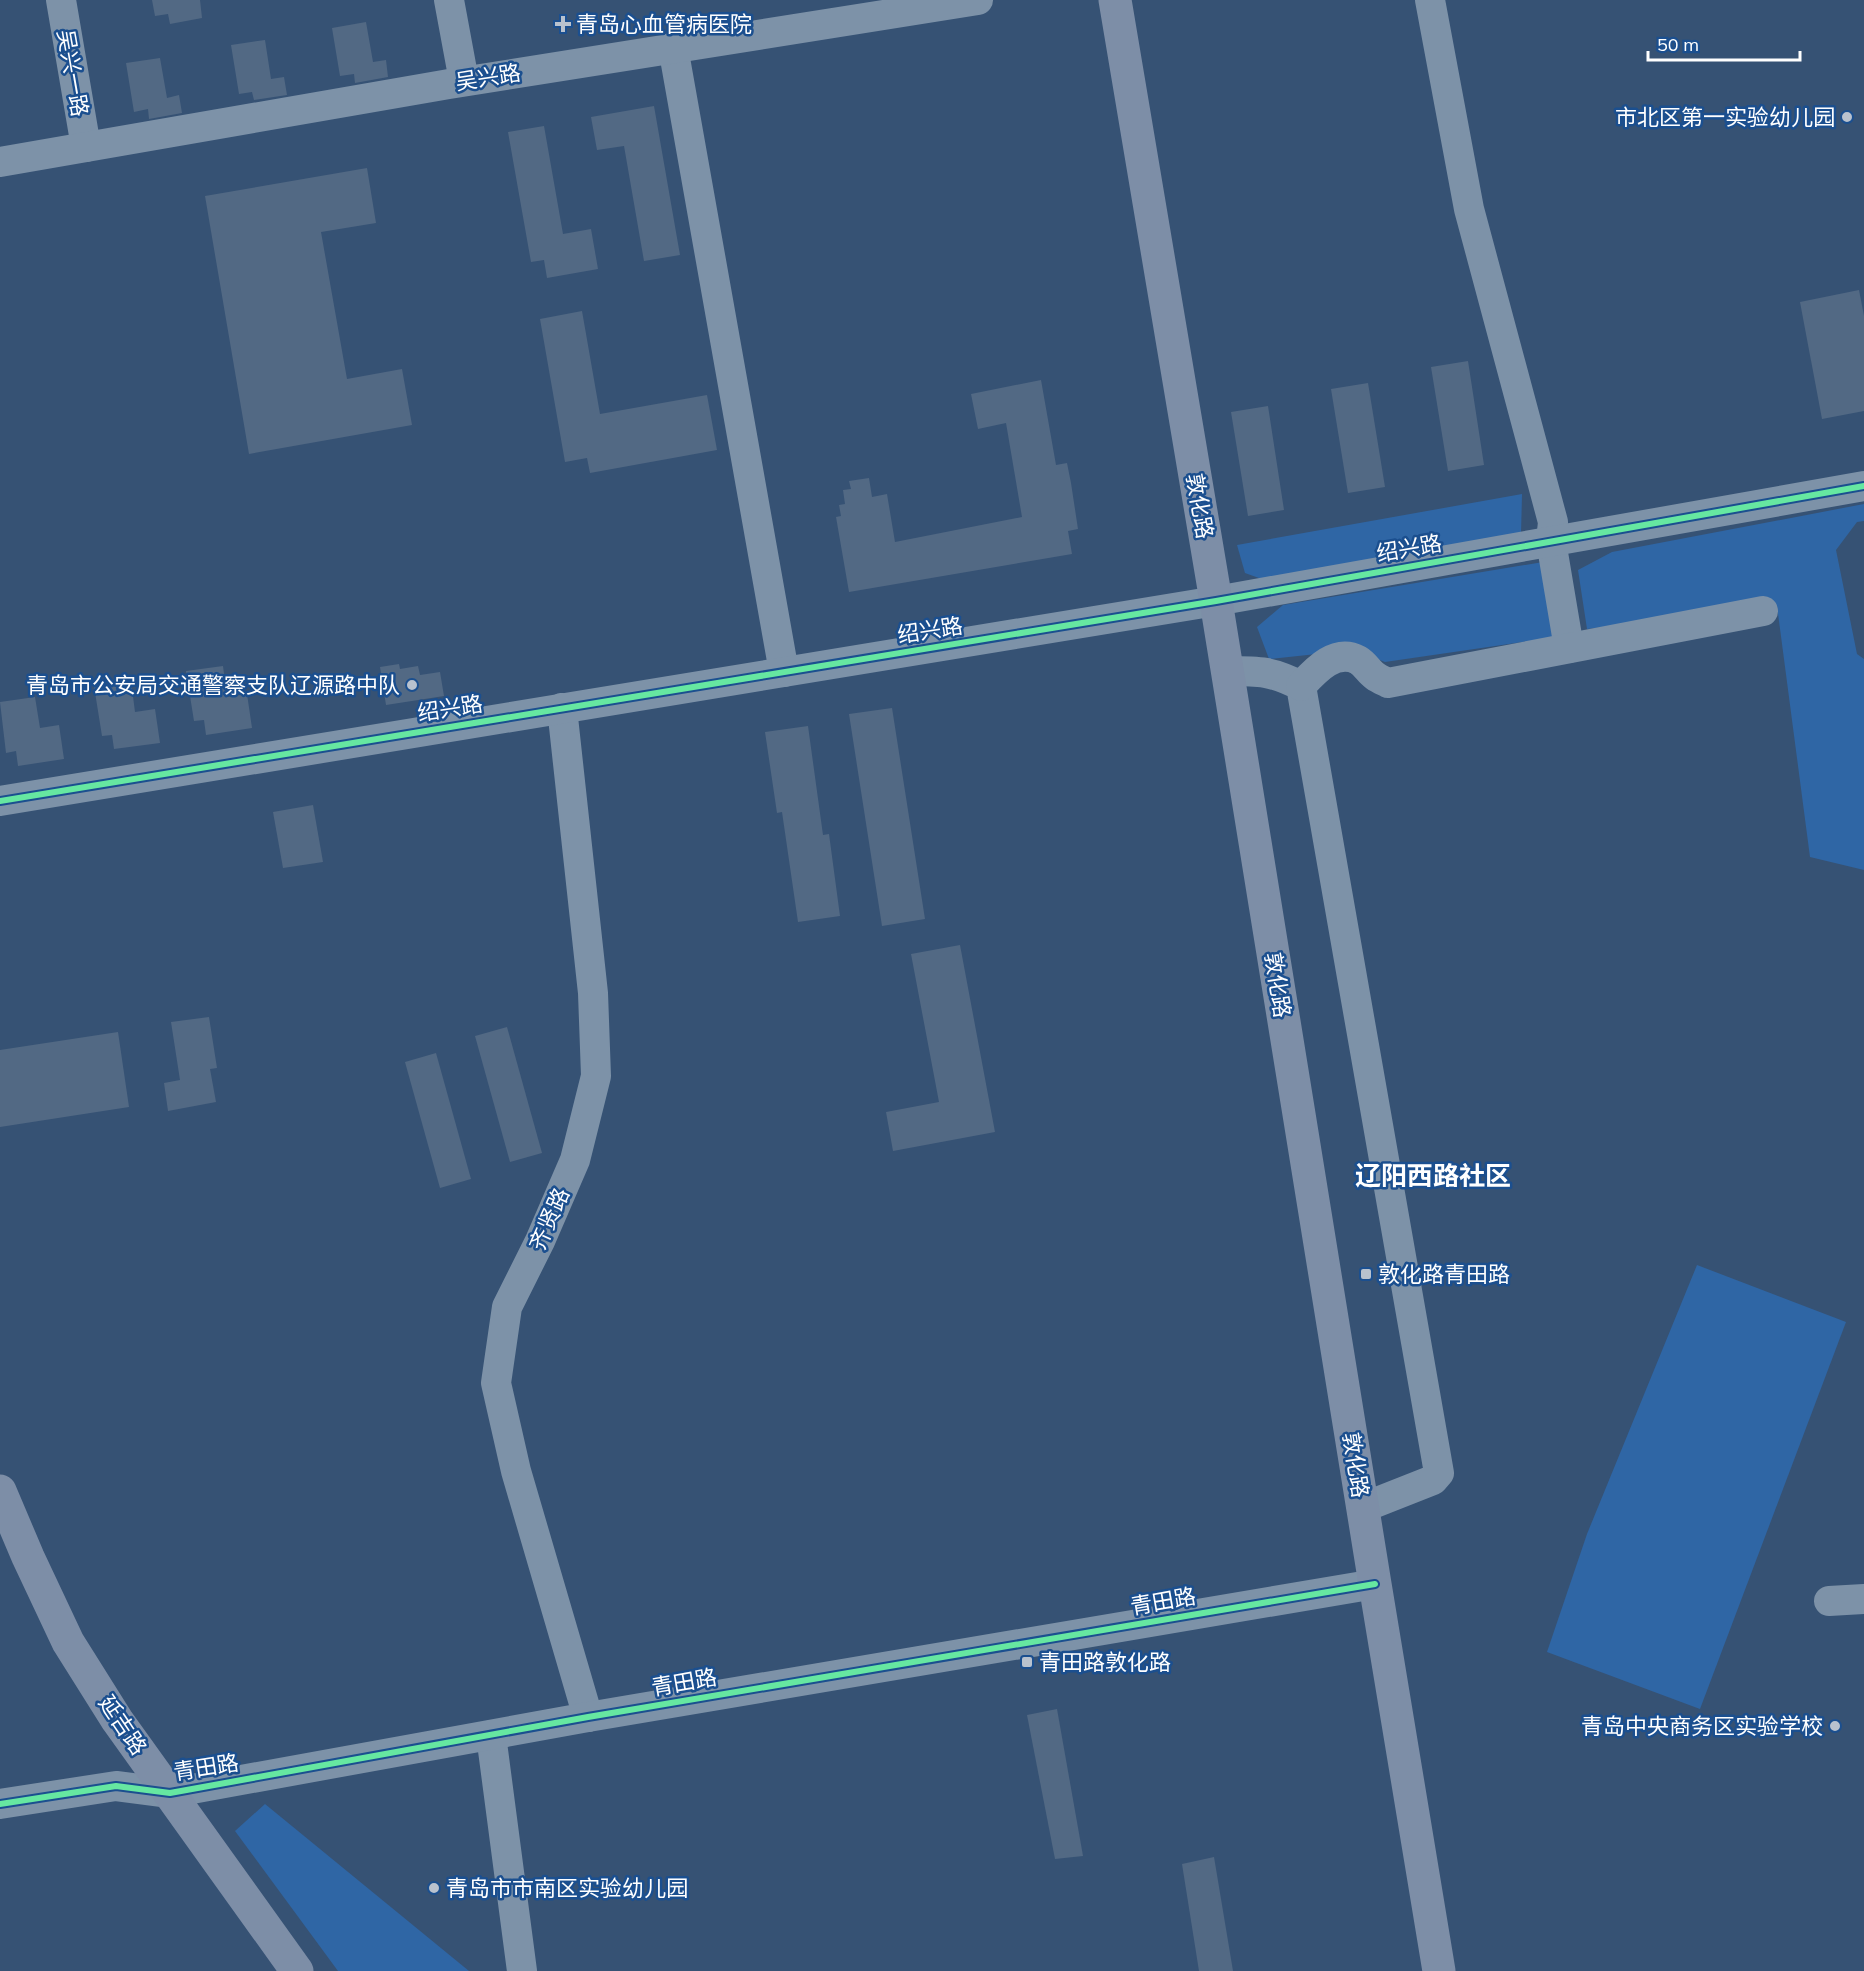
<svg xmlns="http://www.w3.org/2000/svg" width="1864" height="1971" font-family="Mulish,'Noto Sans SC',sans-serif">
<rect width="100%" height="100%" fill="#365274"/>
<g fill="#2f66a5">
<path d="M1522 494 1521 534 1270 582 1245 573 1237 545Z"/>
<path d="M1864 504V521L1857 522 1836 550 1857 654 1864 659V870L1810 857 1777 606 1587 629 1578 570 1612 552Z"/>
<path d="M1543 562 1558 637 1385 662 1354 650 1269 659 1257 627 1283 605Z"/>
<path d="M1697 1265 1846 1322 1700 1709 1547 1652 1587 1534Z"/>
<path d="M265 1804 469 1971H338L235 1831Z"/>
</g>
<g fill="#526984">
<path d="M152 0H200L202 18 170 24 168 14 155 16Z"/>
<path d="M366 22 373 62 386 60 388 77 355 83 354 74 340 76 332 28Z"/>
<path d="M265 40 271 79 284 77 287 95 254 100 252 92 239 94 231 45Z"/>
<path d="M160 58 167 98 179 95 182 113 149 119 148 109 134 112 126 63Z"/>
<path d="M654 106 680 255 644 261 624 146 597 150 591 117Z"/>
<path d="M544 126 563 234 591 229 598 269 547 278 544 260 531 262 508 132Z"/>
<path d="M367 168 376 223 321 232 347 379 402 369 412 425 249 454 205 196Z"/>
<path d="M1859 290 1864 316V411L1822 419 1800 302Z"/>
<path d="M582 311 600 414 707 395 717 450 590 473 587 458 565 462 540 319Z"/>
<path d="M1468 361 1484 465 1448 471 1431 367Z"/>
<path d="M1041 380 1056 465 1067 463 1071 483 1078 529 1068 531 1072 554 849 592 836 517 841 516 839 505 845 504 843 490 851 489 849 481 869 478 872 497 887 494 895 542 1022 517 1006 423 978 429 971 394Z"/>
<path d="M1368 383 1385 487 1348 493 1331 389Z"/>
<path d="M1268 406 1284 510 1248 516 1231 412Z"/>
<path d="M399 664 400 669 418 666 420 675 440 672 444 696 386 705 380 667Z"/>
<path d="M223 666 227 697 247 694 252 728 206 735 204 720 194 721 186 671Z"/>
<path d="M131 681 135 712 155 709 160 743 114 749 112 735 102 736 94 686Z"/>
<path d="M35 697 40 728 59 725 64 759 18 766 16 751 6 753 0 702Z"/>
<path d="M892 708 925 919 882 926 849 714Z"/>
<path d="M808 726 823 835 829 834 840 916 798 922 782 812 777 813 765 732Z"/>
<path d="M313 805 323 862 283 868 273 812Z"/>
<path d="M960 945 995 1132 893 1151 886 1112 939 1102 911 954Z"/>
<path d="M209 1017 217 1068 210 1069 216 1102 168 1111 164 1083 180 1080 171 1022Z"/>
<path d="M507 1027 542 1153 510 1162 475 1036Z"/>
<path d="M118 1032 129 1107 0 1127V1050Z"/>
<path d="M436 1053 471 1179 440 1188 405 1062Z"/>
<path d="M1057 1709 1083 1856 1055 1859 1027 1715Z"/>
<path d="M1214 1857 1233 1971H1199L1182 1864Z"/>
</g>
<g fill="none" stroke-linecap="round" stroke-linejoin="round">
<g stroke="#7d92a8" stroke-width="30">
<path d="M61 0 86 147"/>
<path d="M449 0 464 81"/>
<path d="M1430 0 1469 209 1553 522 1551 541 1569 648"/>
<path d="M673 47 784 672"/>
<path d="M0 162 449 84 978 0"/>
<path d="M1227 671C1260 671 1272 671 1301 686L1439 1473 1433 1480 1362 1508"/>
<path d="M1301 686C1315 671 1335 648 1358 660 1365 664 1369 672 1375 676 1379 679 1384 681 1388 683L1763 611"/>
<path d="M562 708 593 993 596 1076 575 1160 540 1241 507 1307 496 1383 516 1471 588 1717"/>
<path d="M0 801 1216 601 1864 486"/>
<path d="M1829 1601 1864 1599"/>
<path d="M491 1735 522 1971"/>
<path d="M0 1804 116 1786 170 1793 588 1717 1375 1584"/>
</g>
<g stroke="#7d8ea7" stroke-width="33">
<path d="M1115 0 1216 601 1375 1584 1439 1971"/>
<path d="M0 1491 28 1557 68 1642 117 1720 297 1971"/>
</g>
<defs>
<g id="cycleway">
<path d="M0 801 1216 601 1864 486"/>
<path d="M0 1804 116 1786 170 1793 588 1717 1375 1584"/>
</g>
</defs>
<use href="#cycleway" stroke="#1b4f8f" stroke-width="10"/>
<use href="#cycleway" stroke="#66e7a1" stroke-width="6"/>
</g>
<g fill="#b9c2ce" stroke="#1b4f8f" stroke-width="2">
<path d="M560 15h6v6h6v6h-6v6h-6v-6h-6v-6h6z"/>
<circle cx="1847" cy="117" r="6"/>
<circle cx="412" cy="685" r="6"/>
<rect x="1360" y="1268" width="12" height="12" rx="3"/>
<rect x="1021" y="1656" width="12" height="12" rx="3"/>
<circle cx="1835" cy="1726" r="6"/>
<circle cx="434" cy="1888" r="6"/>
</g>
<g text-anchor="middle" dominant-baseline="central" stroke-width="5" stroke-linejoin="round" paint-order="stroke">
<g font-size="22" fill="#fff" stroke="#1b4f8f" text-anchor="start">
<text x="576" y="24">青岛心血管病医院</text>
<text x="1835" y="117" text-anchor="end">市北区第一实验幼儿园</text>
<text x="400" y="685" text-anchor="end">青岛市公安局交通警察支队辽源路中队</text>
<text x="1378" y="1274">敦化路青田路</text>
<text x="1039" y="1662">青田路敦化路</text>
<text x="1823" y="1726" text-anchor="end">青岛中央商务区实验学校</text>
<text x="446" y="1888">青岛市市南区实验幼儿园</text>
</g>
<g font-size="22" fill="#fff" stroke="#1b4f8f">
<text transform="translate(73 73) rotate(80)">吴兴一路</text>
<text transform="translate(488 77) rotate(-9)">吴兴路</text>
<text transform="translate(1200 506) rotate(80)">敦化路</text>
<text transform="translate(1409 548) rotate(-10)">绍兴路</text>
<text transform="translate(930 630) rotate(-9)">绍兴路</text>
<text transform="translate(450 708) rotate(-9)">绍兴路</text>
<text transform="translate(1278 985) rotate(81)">敦化路</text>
<text transform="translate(549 1219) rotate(-66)">齐贤路</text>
<text transform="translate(1356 1465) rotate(81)">敦化路</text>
<text transform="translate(1163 1601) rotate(-10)">青田路</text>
<text transform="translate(684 1682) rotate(-10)">青田路</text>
<text transform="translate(123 1725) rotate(56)">延吉路</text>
<text transform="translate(206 1767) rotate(-9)">青田路</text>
</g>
<g font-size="26" font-weight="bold" fill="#fff" stroke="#1b4f8f">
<text x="1433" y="1175">辽阳西路社区</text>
</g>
</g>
<path d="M1648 51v9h152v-9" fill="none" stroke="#ffffff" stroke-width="3"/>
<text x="1657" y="51" font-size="18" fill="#ffffff" stroke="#1b4f8f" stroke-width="4.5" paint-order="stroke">50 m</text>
</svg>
